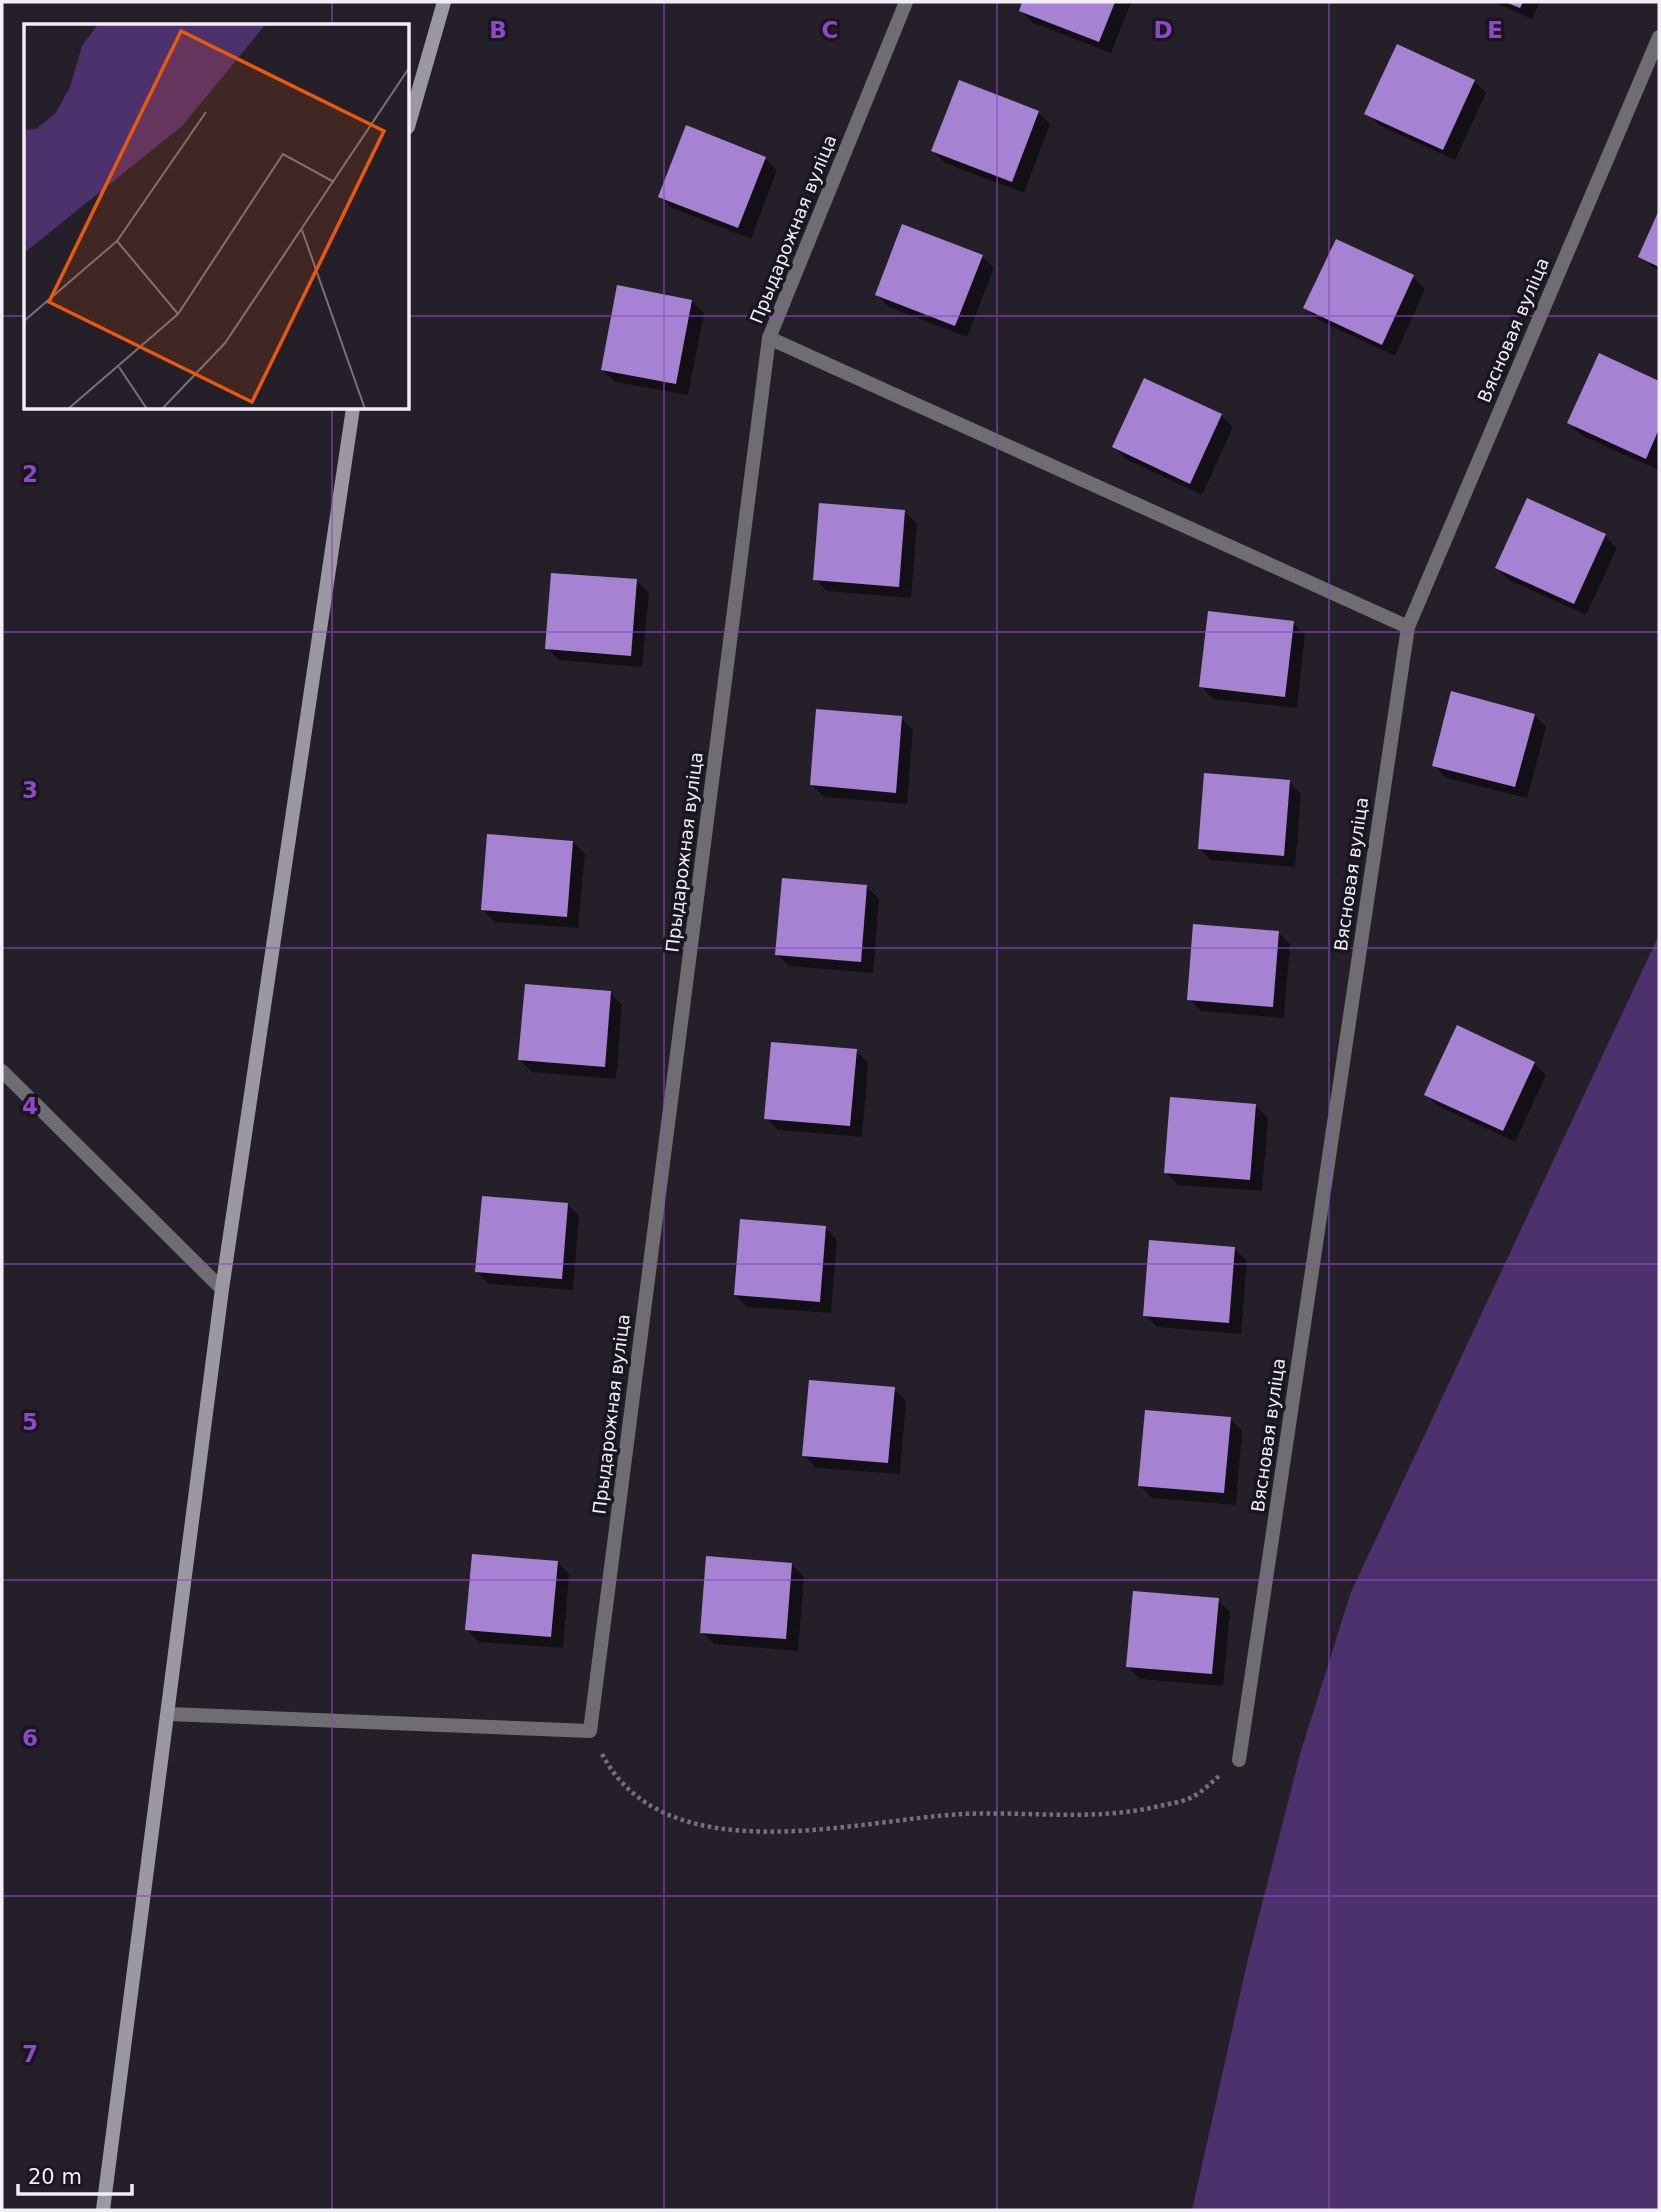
<svg xmlns="http://www.w3.org/2000/svg" width="1661" height="2212" font-family="'DejaVu Sans',sans-serif">
<rect width="100%" height="100%" fill="#241f29"/>
<path fill="#4d316c" d="M1659 935V2210H1192L1247 1963 1301 1751 1351 1592Z"/>
<g fill="#0007">
<path d="M1024 2H1131L1111 53 1033 23 1021 11Z"/>
<path d="M1494 2H1540L1532 19Z"/>
<path d="M1474 81 1486 93 1455 160 1379 125 1367 113Z"/>
<path d="M1038 112 1050 124 1024 193 945 163 933 151Z"/>
<path d="M765 158 777 170 751 239 672 208 660 196Z"/>
<path d="M1659 215V272L1640 257Z"/>
<path d="M1337 241 1413 277 1425 289 1395 356 1318 320 1306 308Z"/>
<path d="M982 256 994 268 967 337 889 307 877 295Z"/>
<path d="M692 301 704 313 688 395 615 382 602 370Z"/>
<path d="M1600 356 1659 383 1658 470 1581 435 1569 423Z"/>
<path d="M1221 415 1233 427 1202 495 1126 459 1114 447Z"/>
<path d="M905 512 917 524 911 598 827 591 815 579Z"/>
<path d="M1605 536 1617 548 1586 615 1509 580 1497 568Z"/>
<path d="M637 581 649 593 642 667 559 660 547 648Z"/>
<path d="M1293 623 1305 635 1297 708 1213 699 1201 686Z"/>
<path d="M1534 715 1546 727 1527 798 1446 778 1434 765Z"/>
<path d="M901 718 913 730 907 804 824 797 812 785Z"/>
<path d="M1289 782 1301 794 1295 867 1211 860 1199 848Z"/>
<path d="M573 842 585 854 578 928 495 922 483 910Z"/>
<path d="M867 887 879 899 873 973 789 966 777 954Z"/>
<path d="M1278 932 1290 944 1284 1018 1201 1011 1189 999Z"/>
<path d="M610 993 622 1005 616 1079 532 1072 520 1060Z"/>
<path d="M856 1051 868 1063 862 1137 778 1130 766 1118Z"/>
<path d="M1534 1063 1546 1075 1515 1142 1438 1106 1426 1094Z"/>
<path d="M1256 1106 1268 1118 1262 1191 1178 1185 1166 1173Z"/>
<path d="M567 1204 579 1216 573 1290 489 1284 477 1272Z"/>
<path d="M825 1228 837 1240 831 1313 747 1307 735 1295Z"/>
<path d="M1235 1249 1247 1261 1241 1334 1157 1327 1145 1315Z"/>
<path d="M894 1389 906 1401 900 1474 816 1468 804 1455Z"/>
<path d="M1230 1419 1242 1431 1236 1505 1152 1498 1140 1486Z"/>
<path d="M557 1562 569 1574 563 1648 479 1642 467 1630Z"/>
<path d="M792 1565 804 1577 798 1651 714 1644 702 1632Z"/>
<path d="M1218 1600 1230 1612 1223 1686 1140 1679 1128 1667Z"/>
</g>
<g fill="#a683d2">
<path d="M1022 2H1115L1099 42 1019 11Z"/>
<path d="M1505 2H1523L1520 8Z"/>
<path d="M1397 44 1475 80 1443 150 1364 114Z"/>
<path d="M959 80 1039 111 1012 182 931 151Z"/>
<path d="M686 125 766 157 738 228 658 197Z"/>
<path d="M1659 210V267L1638 257Z"/>
<path d="M902 224 983 255 955 326 875 295Z"/>
<path d="M1336 239 1414 275 1382 345 1303 308Z"/>
<path d="M617 285 692 300 676 384 601 370Z"/>
<path d="M1599 353 1659 381V429L1646 459 1567 423Z"/>
<path d="M1144 378 1222 414 1190 484 1112 447Z"/>
<path d="M1527 498 1606 534 1574 604 1495 568Z"/>
<path d="M819 503 905 510 899 587 813 580Z"/>
<path d="M551 573 637 579 631 656 545 649Z"/>
<path d="M1208 611 1294 621 1285 697 1199 687Z"/>
<path d="M1451 691 1535 714 1515 787 1432 766Z"/>
<path d="M816 709 902 716 896 793 810 785Z"/>
<path d="M1204 773 1290 780 1284 856 1198 849Z"/>
<path d="M487 834 573 841 567 917 481 910Z"/>
<path d="M782 878 867 885 861 962 775 955Z"/>
<path d="M1193 924 1279 931 1273 1007 1187 1000Z"/>
<path d="M525 984 611 991 605 1067 518 1060Z"/>
<path d="M1457 1025 1535 1062 1503 1131 1424 1095Z"/>
<path d="M771 1042 857 1049 850 1126 764 1119Z"/>
<path d="M1170 1097 1256 1104 1250 1180 1164 1173Z"/>
<path d="M482 1196 568 1203 562 1279 475 1272Z"/>
<path d="M740 1219 826 1226 820 1302 734 1295Z"/>
<path d="M1149 1240 1235 1247 1229 1323 1143 1316Z"/>
<path d="M809 1380 895 1387 888 1463 802 1456Z"/>
<path d="M1145 1410 1231 1417 1224 1493 1138 1486Z"/>
<path d="M472 1554 558 1561 551 1637 465 1630Z"/>
<path d="M706 1556 792 1563 786 1639 700 1633Z"/>
<path d="M1133 1591 1219 1598 1212 1674 1126 1667Z"/>
</g>
<g fill="none" stroke-linecap="round" stroke-linejoin="round">
<path stroke="#75717a" stroke-width="4.5" stroke-dasharray="3.5 3.5" stroke-linecap="butt" d="M602 1754C665 1875 855 1820 962 1814 1030 1811 1097 1822 1164 1805 1173 1803 1186 1801 1194 1796 1203 1791 1211 1783 1219 1776"/>
<g stroke="#6f6d72" stroke-width="14">
<path d="M769 338 1408 627"/>
<path d="M2 1071 222 1289"/>
<path d="M169 1714 590 1731 769 338 906 2"/>
<path d="M1239 1760 1408 627 1659 37"/>
</g>
<g stroke="#9b98a1" stroke-width="14">
<path d="M408 127 444 2"/>
<path d="M103 2210 222 1289 353 408"/>
</g>
</g>
<path fill="none" stroke="#8d49c7" stroke-width="2" stroke-opacity="0.55" d="M332 2V26M664 2V2210M997 2V2210M1329 2V2210M2 316H26M408 316H1659M332 408V2210M2 632H1659M2 948H1659M2 1264H1659M2 1580H1659M2 1896H1659"/>
<g text-anchor="middle" dominant-baseline="central" stroke-width="7" stroke-linejoin="round" paint-order="stroke">
<g font-size="18" fill="#f1eef5" stroke="#1a1620">
<text transform="translate(793 229) rotate(-68)">Прыдарожная вуліца</text>
<text transform="translate(1513 330) rotate(-67)">Вясновая вуліца</text>
<text transform="translate(684 852) rotate(-83)">Прыдарожная вуліца</text>
<text transform="translate(1351 874) rotate(-82)">Вясновая вуліца</text>
<text transform="translate(611 1414) rotate(-83)">Прыдарожная вуліца</text>
<text transform="translate(1268 1435) rotate(-82)">Вясновая вуліца</text>
</g>
</g>
<g transform="translate(24 24)">
<rect width="385" height="385" fill="#241f29"/>
<path d="M74 0H242L158 102 0 229V106L12 105 31 90 46 63 58 22Z" fill="#4d316c"/>
<path fill="none" stroke="#76727b" stroke-width="2" d="M278 206 341 385M93 217 154 290M0 297 93 217 182 88M95 343 123 385M44 385 154 290 259 130 310 158M138 385 201 319 385 44"/>
<path fill="#e8590c" fill-opacity="0.15" stroke="#e8590c" stroke-width="3.5" d="M157 7 360 107 228 378 25 278Z"/>
<rect width="385" height="385" fill="none" stroke="#f1eef5" stroke-width="3.5"/>
</g>
<g font-size="23" text-anchor="middle" font-weight="bold" fill="#8d49c7" stroke="#1a1620" stroke-width="7" stroke-linejoin="round" paint-order="stroke">
<text x="498" y="38">B</text>
<text x="830" y="38">C</text>
<text x="1163" y="38">D</text>
<text x="1495" y="38">E</text>
<text x="30" y="482">2</text>
<text x="30" y="798">3</text>
<text x="30" y="1114">4</text>
<text x="30" y="1430">5</text>
<text x="30" y="1746">6</text>
<text x="30" y="2062">7</text>
</g>
<rect width="1661" height="2212" fill="none" stroke="#f1eef5" stroke-width="7"/>
<path d="M18 2184v10h114v-10" fill="none" stroke="#f1eef5" stroke-width="3.5"/>
<text x="28" y="2184" font-size="21" fill="#f1eef5" stroke="#1a1620" stroke-width="5" paint-order="stroke">20 m</text>
</svg>
